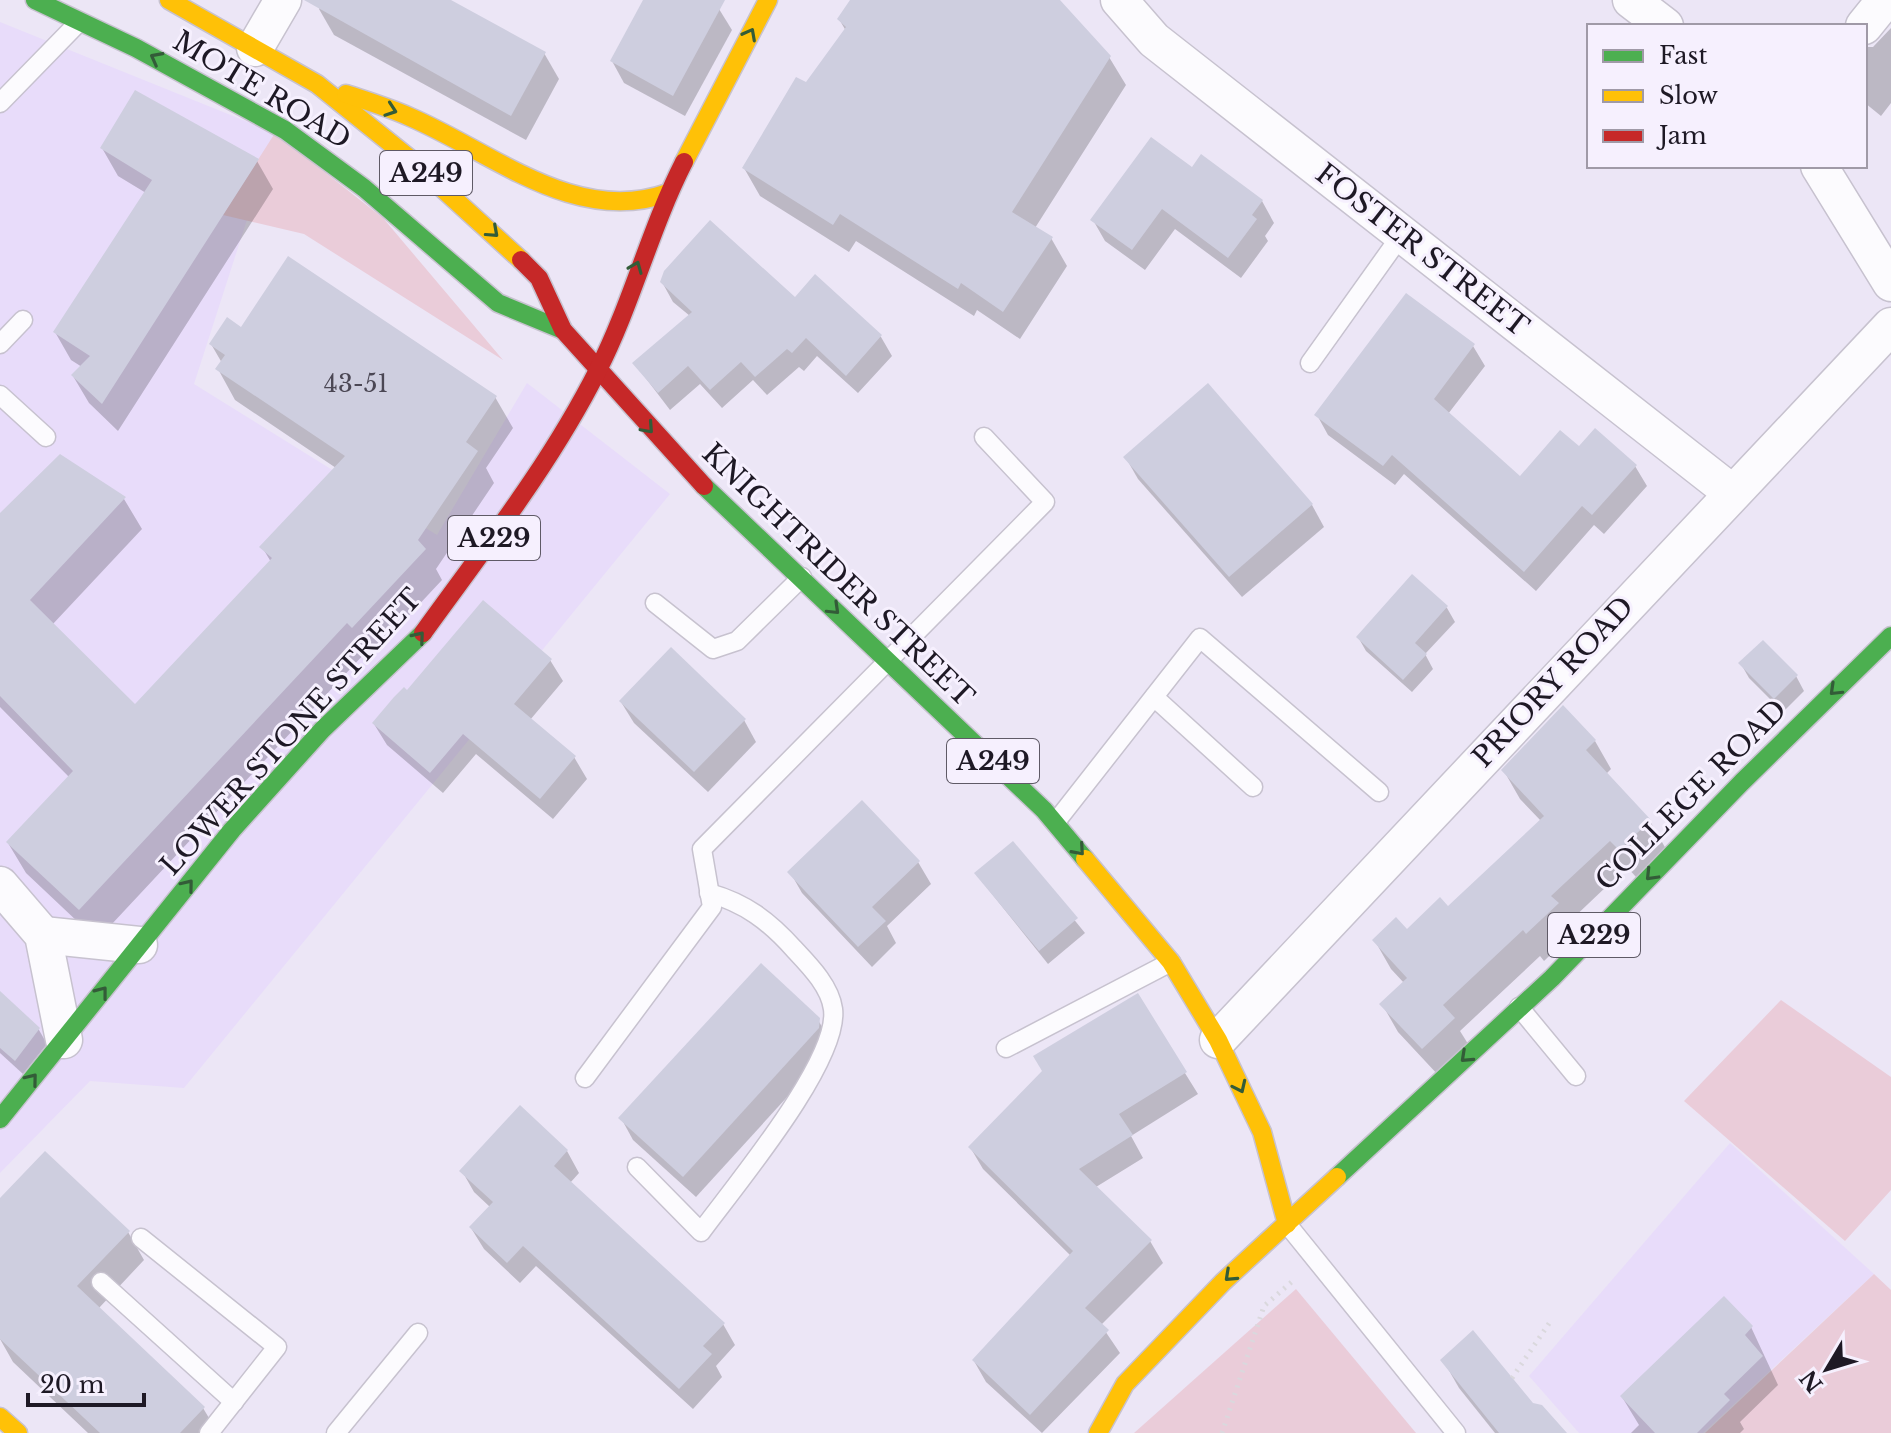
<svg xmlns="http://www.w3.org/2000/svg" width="1891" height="1433" font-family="'Libre Baskerville',serif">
<rect width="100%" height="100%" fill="#ece6f6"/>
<g fill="#e8dcfa">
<path d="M0 22 275 133 194 384 437 535 527 383 670 494 184 1088 90 1081 0 1173Z"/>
<path d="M1730 1143 1874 1274 1703 1433H1579L1529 1376Z"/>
</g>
<g fill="#eaccd9">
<path d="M275 133 383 218 503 360 304 234 223 215Z"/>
<path d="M1781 1000 1891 1077V1190L1845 1241 1684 1101Z"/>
<path d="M1874 1274 1891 1290V1433H1705Z"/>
<path d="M1296 1289 1416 1433H1134Z"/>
</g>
<g fill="#0003">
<path d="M324 0H447L544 53 559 79 526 140 334 35 319 9Z"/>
<path d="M645 0H703L719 9 732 30 685 116 624 83 612 61Z"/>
<path d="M853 0H1057L1109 57 1126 85 1035 228 1051 238 1067 266 1020 339 977 310 974 316 856 241 849 252 760 196 744 168 846 31 839 19Z"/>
<path d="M1891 28V103L1881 116 1865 103V47H1873Z"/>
<path d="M102 148 257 161 273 189 118 431 89 403 73 376 82 367 71 360 55 332 146 193 118 176Z"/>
<path d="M1192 170 1262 201 1274 223 1265 236 1268 241 1241 278 1175 229 1145 270 1105 241 1093 220Z"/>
<path d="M815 277 881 337 892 356 858 393 817 356 804 371 799 367 767 395 753 380 722 408 700 384 670 410 635 364 690 316 673 302 662 282 795 299Z"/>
<path d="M242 330 495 397 513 428 486 468 494 483 436 569 442 580 370 657 366 652 97 940 26 873 8 843 69 777 0 707V516L61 457 124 499 142 529 52 625 136 707 271 562 262 547 336 468 235 400 218 369 222 363 211 344Z"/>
<path d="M1473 346 1485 366 1448 414 1520 478 1579 449 1635 466 1647 486 1604 534 1594 525 1536 591 1404 474 1395 485 1328 435 1317 415Z"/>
<path d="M1126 458 1312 505 1324 527 1242 597 1138 479Z"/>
<path d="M1412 577 1447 608 1455 622 1425 654 1433 669 1412 692 1366 651 1358 637Z"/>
<path d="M550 660 563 681 530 720 574 757 587 779 553 819 476 754 443 793 387 745 374 724 407 693Z"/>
<path d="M1741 664 1796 676 1804 691 1783 712 1749 678Z"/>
<path d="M621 702 744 720 756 742 708 792 634 723Z"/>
<path d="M1595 741 1611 769 1606 774 1650 821 1666 849 1636 877 1627 867 1568 923 1574 932 1544 961 1540 956 1460 1031 1470 1047 1439 1076 1398 1032 1382 1004 1404 983 1391 969 1375 941 1407 931 1448 908 1541 821 1520 799 1504 771Z"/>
<path d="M862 803 918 862 931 884 887 926 896 943 872 967 802 893 790 872Z"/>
<path d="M1012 843 1085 933 1048 964 976 874Z"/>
<path d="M1137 996 1198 1094 1131 1136 1143 1158 1096 1187 1150 1241 1163 1263 1101 1325 1120 1353 1042 1433 986 1382 974 1361 1071 1256 983 1169 970 1147Z"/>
<path d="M13 1006 39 1030 47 1044 23 1074 0 1053V1020Z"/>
<path d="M818 1020 831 1042 830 1050 696 1197 633 1140 621 1118Z"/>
<path d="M567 1151 579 1173 570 1183 723 1324 735 1345 716 1366 722 1377 693 1409 536 1266 520 1283 484 1249 471 1228 490 1207 474 1192 462 1171Z"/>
<path d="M0 1201 128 1232 144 1260 98 1309 203 1408 218 1433H88L13 1362 0 1339Z"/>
<path d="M1751 1327 1778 1385 1740 1422 1744 1429 1740 1433H1631L1639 1425 1622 1397Z"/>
<path d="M1443 1360 1532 1404 1564 1433H1495L1459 1388Z"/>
</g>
<g fill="#cecedf">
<path d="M304 0H451L546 52 511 116Z"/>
<path d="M643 0H725L673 96 610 61Z"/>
<path d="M850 0H1060L1111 56 1012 212 1053 237 1003 312 961 283 958 289 840 214 833 225 742 168 796 77 806 82 846 27 837 19Z"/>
<path d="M135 90 259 159 102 404 71 375 90 356 53 332 152 180 100 148Z"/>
<path d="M1151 137 1192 167 1201 154 1263 200 1252 215 1257 219 1228 258 1162 209 1132 250 1090 220Z"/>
<path d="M710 220 795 297 815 274 882 335 846 376 806 338 792 353 787 349 755 377 741 362 710 390 688 366 658 393 632 363 692 312 660 282 664 271Z"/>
<path d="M288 256 497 396 466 442 478 451 418 540 426 549 352 628 347 623 79 910 6 842 73 771 0 696V513L60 454 126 497 30 600 135 704 272 558 259 547 345 456 215 369 225 355 209 344 227 317 241 327Z"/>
<path d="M1406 293 1475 344 1434 399 1520 476 1560 430 1579 446 1595 428 1637 465 1592 515 1582 506 1524 572 1392 455 1383 466 1314 415Z"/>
<path d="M1208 383 1313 504 1229 577 1123 457Z"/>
<path d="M1412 574 1448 606 1415 643 1427 654 1403 680 1356 637Z"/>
<path d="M483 600 552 659 514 704 576 756 540 799 463 734 430 773 372 723 394 697 404 687 407 690Z"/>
<path d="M1763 640 1798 675 1774 699 1738 663Z"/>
<path d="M671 647 746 719 694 772 619 701Z"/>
<path d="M1563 705 1596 740 1586 750 1651 820 1619 850 1610 841 1551 896 1559 903 1526 934 1523 930 1443 1005 1455 1018 1422 1049 1379 1004 1407 978 1372 940 1396 917 1407 929 1440 897 1448 906 1544 816 1501 770Z"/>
<path d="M862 800 920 861 872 907 886 921 858 947 787 872Z"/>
<path d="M1013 841 1078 918 1039 951 974 873Z"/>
<path d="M761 963 820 1018 819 1028 683 1177 618 1118Z"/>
<path d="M0 991 40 1028 15 1061 0 1048Z"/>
<path d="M1138 993 1187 1072 1119 1114 1133 1135 1079 1169 1152 1240 1085 1308 1109 1330 1030 1415 972 1360 1073 1251 968 1147 1042 1071 1033 1056Z"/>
<path d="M520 1105 568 1150 554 1166 725 1323 703 1346 712 1354 679 1389 523 1246 507 1263 469 1227 493 1202 459 1171Z"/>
<path d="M45 1151 130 1231 77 1286 205 1407 180 1433H100L0 1339V1198Z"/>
<path d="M1724 1296 1753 1326 1745 1335 1763 1356 1724 1394 1730 1400 1697 1433H1655L1620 1396Z"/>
<path d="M1473 1330 1533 1403 1542 1405 1567 1433H1499L1440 1360Z"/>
</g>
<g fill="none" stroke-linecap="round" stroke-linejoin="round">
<defs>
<g id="lane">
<path d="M0 103 79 22"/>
<path d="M0 344 23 320"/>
<path d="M1310 363 1402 234"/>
<path d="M0 395 46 437"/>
<path d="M655 603 713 649 737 641 802 577"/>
<path d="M1154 697 1253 787"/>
<path d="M1055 823 1200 638 1379 792"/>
<path d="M1519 1007 1576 1076"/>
<path d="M1006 1048 1171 962"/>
<path d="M585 1078 712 907 702 849 1045 502 984 437"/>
<path d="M637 1167 701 1232C733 1188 840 1061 833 1009 830 986 809 965 794 949 769 921 745 903 709 893"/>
<path d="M1287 1224 1456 1433"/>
<path d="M141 1238 277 1347 209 1433"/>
<path d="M101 1282 234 1402"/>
<path d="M336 1433 418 1333"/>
</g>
<g id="street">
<path d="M1119 0 1154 40 1731 492"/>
<path d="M1631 0 1665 26"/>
<path d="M1864 26 1885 0"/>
<path d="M255 48 283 0"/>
<path d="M1819 166 1891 283"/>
<path d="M0 885 43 935 64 1040"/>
<path d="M43 935 139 945"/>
<path d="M1218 1040 1891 326"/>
</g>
<g id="fast">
<path d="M35 0 136 48 285 130 364 188 498 303 563 330"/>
<path d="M704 486 1044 810 1085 859"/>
<path d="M0 1119 232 830 322 730 423 633"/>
<path d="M1337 1177 1552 978 1742 782 1891 636"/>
</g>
<g id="slow">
<path d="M169 0 317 84 409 158 521 260"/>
<path d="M346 94C367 101 390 108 410 117 492 152 575 226 668 193"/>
<path d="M684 162 768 0"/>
<path d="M1085 859 1171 962 1218 1040 1262 1132 1287 1224"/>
<path d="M0 1417 18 1433"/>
<path d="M1098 1433 1125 1384 1223 1282 1337 1177"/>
</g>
<g id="jam">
<path d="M521 260 539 278 563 330 704 486"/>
<path d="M423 633C485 547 550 465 598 370 632 303 650 229 684 162"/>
</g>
</defs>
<use href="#lane" stroke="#c7c2cf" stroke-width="21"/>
<use href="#street" stroke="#c7c2cf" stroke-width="39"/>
<use href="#fast" stroke="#c7c2cf" stroke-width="21"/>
<use href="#slow" stroke="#c7c2cf" stroke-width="21"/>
<use href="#jam" stroke="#c7c2cf" stroke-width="21"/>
<g stroke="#dad8dd" stroke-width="5" stroke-dasharray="2 6" stroke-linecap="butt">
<path d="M1512 1378 1550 1322"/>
<path d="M1222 1433 1264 1306 1295 1279"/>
</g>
<use href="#lane" stroke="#fcfbfe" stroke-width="18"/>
<use href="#street" stroke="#fcfbfe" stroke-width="36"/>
<use href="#fast" stroke="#4caf50" stroke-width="18"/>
<use href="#slow" stroke="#ffc107" stroke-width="18"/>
<use href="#jam" stroke="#c62828" stroke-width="18"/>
</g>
<defs><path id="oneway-chevron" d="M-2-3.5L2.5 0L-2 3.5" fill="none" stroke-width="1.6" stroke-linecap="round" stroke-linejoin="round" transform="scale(2)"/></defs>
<g stroke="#335c38">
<use href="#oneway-chevron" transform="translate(750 34) rotate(-62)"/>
<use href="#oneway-chevron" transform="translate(156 58) rotate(-152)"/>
<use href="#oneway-chevron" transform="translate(391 110) rotate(19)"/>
<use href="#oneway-chevron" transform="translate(493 232) rotate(42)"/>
<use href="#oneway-chevron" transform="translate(636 267) rotate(-68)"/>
<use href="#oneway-chevron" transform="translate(648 428) rotate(48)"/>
<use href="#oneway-chevron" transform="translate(834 609) rotate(44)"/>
<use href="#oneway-chevron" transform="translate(419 637) rotate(-50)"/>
<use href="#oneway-chevron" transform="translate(1835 690) rotate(136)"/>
<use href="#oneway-chevron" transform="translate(1079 850) rotate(49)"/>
<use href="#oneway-chevron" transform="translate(1651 875) rotate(134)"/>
<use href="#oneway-chevron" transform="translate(188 885) rotate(-51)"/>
<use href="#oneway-chevron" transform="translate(102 992) rotate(-52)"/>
<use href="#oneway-chevron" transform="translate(1466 1057) rotate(137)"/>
<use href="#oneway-chevron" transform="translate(32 1079) rotate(-51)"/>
<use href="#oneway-chevron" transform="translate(1240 1087) rotate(65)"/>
<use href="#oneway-chevron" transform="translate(1230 1276) rotate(137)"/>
</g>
<g text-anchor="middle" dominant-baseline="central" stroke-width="6" stroke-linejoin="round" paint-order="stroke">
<g font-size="24" fill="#4b4754">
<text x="356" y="383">43-51</text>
</g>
<g fill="#f6f0fe" stroke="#5f5a66" stroke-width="2">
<rect x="380" y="151" width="92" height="44" rx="6"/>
<rect x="448" y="516" width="92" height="44" rx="6"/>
<rect x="947" y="739" width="92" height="44" rx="6"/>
<rect x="1548" y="913" width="92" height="44" rx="6"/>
</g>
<g font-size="26" font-weight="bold" fill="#1e1925">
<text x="426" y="173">A249</text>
<text x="494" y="538">A229</text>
<text x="993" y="761">A249</text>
<text x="1594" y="935">A229</text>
</g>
<g font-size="28" fill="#1e1925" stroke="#f6f0fe">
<text transform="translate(262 90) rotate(31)">MOTE ROAD</text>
<text transform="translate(1422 250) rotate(38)">FOSTER STREET</text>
<text transform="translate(838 575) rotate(44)">KNIGHTRIDER STREET</text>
<text transform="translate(1553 682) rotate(-47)">PRIORY ROAD</text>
<text transform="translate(291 732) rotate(-48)">LOWER STONE STREET</text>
<text transform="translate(1691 795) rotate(-45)">COLLEGE ROAD</text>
</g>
</g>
<rect x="1587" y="24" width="280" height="144" fill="#f6f0fe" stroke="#a09aa7" stroke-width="2"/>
<rect x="1603" y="50" width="40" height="12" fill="#4caf50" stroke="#a09aa7" stroke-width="2"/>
<text x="1659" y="64" font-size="24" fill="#1e1925">Fast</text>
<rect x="1603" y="90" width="40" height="12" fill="#ffc107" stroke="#a09aa7" stroke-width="2"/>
<text x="1659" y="104" font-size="24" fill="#1e1925">Slow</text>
<rect x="1603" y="130" width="40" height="12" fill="#c62828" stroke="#a09aa7" stroke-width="2"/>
<text x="1659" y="144" font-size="24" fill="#1e1925">Jam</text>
<g transform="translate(1827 1369) rotate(232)" stroke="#f6f0fe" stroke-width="6" paint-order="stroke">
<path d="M0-6L14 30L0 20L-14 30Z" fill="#1e1925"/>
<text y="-12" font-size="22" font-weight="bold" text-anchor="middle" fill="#1e1925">N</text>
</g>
<path d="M28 1393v12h116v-12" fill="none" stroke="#1e1925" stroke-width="4"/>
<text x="40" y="1393" font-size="24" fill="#1e1925" stroke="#f6f0fe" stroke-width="6" paint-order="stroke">20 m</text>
</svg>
